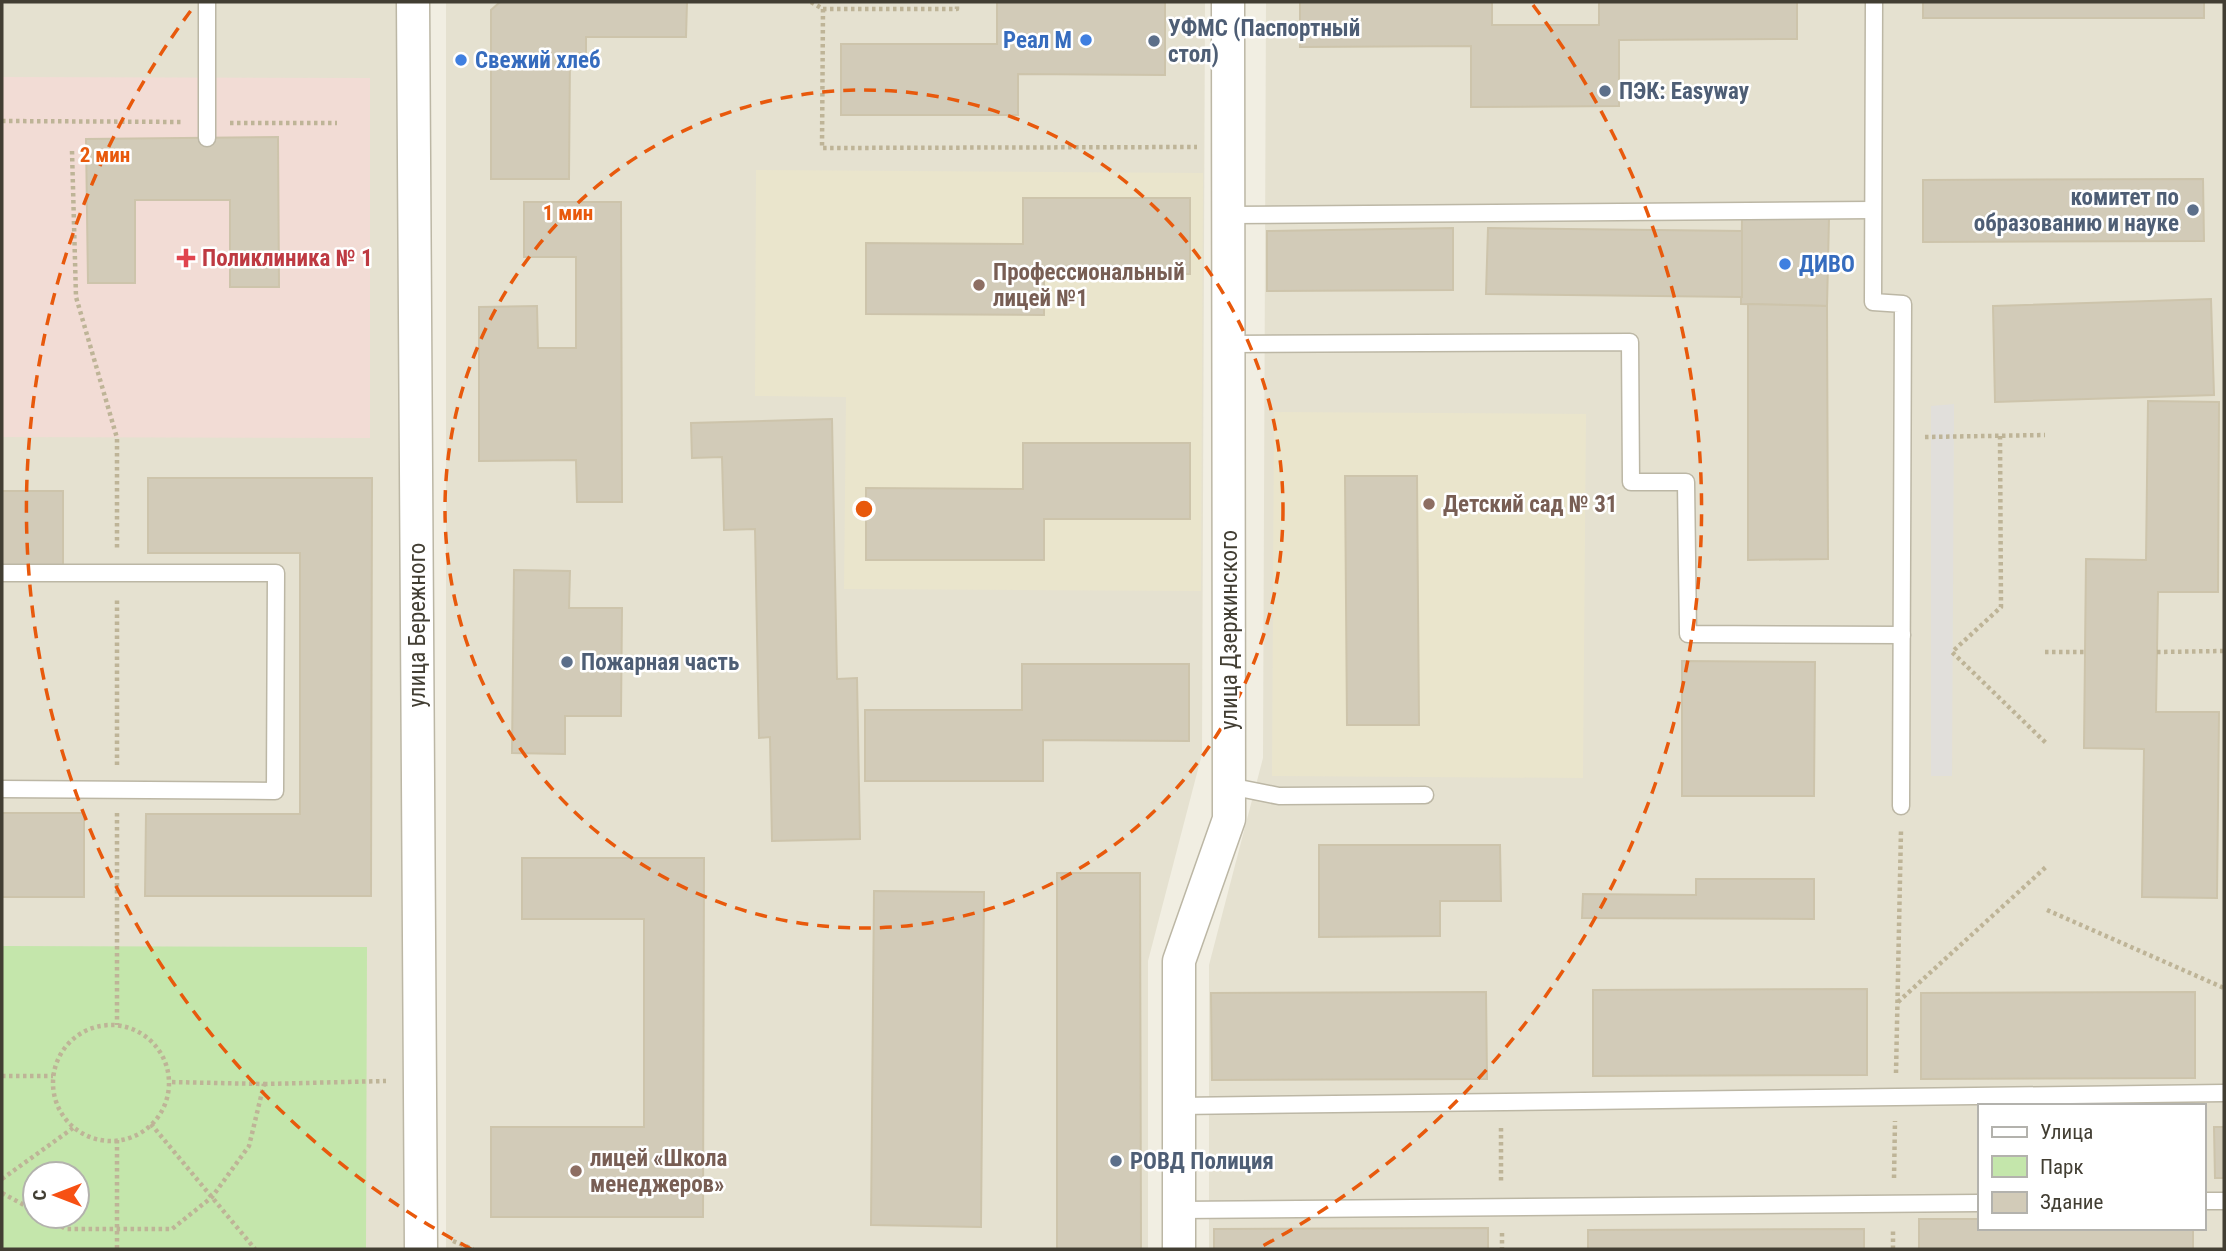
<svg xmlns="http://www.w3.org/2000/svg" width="2226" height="1251" font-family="'Roboto Condensed',sans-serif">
<rect width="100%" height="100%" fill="#f1eee2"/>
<g fill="#e5e1d0" fill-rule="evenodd">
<path d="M2 2H413L421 1249H2ZM35 1174H77V1216H35Z"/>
<path d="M446 2H1205L1202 754 1148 961V1249H446Z"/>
<path d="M1266 2H2224V1249H1209V965L1263 758ZM1979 1106H2203V1228H1979Z"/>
</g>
<g fill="#eae5cc">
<path d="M756 170 1203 173 1201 591 844 589 846 397 755 396Z"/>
<path d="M1274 412 1586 414 1583 778 1272 776Z"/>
</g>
<path fill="#f2dcd5" d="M2 77 370 78V438L2 437Z"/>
<path fill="#c4e6ab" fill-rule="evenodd" d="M2 946 367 947 366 1249H2ZM35 1174H77V1216H35Z"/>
<path fill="#e1dfdb" d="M1954 404 1952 776H1931V406Z"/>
<g fill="#d2cbb8" stroke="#cdc4ab" stroke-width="2">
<path d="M500 2H687L686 37H586V53L570 54 569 179H491V10Z"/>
<path d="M997 2H1165V75L1018 74V115H841V44H997Z"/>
<path d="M1300 2H1492V25H1599V2H1797V39L1619 40V106L1471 107V46L1300 47Z"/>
<rect x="1923" y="2" width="281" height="16"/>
<path d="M278 137 279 287H230V200H135V283H88L86 139Z"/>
<path d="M2203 179 2204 241 1923 242V180Z"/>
<path d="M1023 198H1190V274H1044V315L866 314V243L1023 244Z"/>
<path d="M524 202H621L622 502H577L576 460 479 461V307L537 306 538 348H576V257H524Z"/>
<path d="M1742 216 1829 218 1827 306 1741 304Z"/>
<path d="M1453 228V290L1267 291V231Z"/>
<path d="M1488 228 1742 231V297L1486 294Z"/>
<path d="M2211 299 2214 395 1995 402 1993 306Z"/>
<path d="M1748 304 1827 306 1828 559 1748 560Z"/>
<path d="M2148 401 2219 402 2218 592H2158L2156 712H2219L2217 898 2142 897 2144 749 2084 748 2086 559 2146 560Z"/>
<path d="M832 419 837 679 857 678 860 839 772 841 770 737 759 738 755 529 724 530 722 457 692 458 691 423Z"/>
<path d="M1023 443H1190V519H1044V560H866V488L1023 489Z"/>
<path d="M1345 476H1417L1419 725H1347Z"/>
<path d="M148 478H372L371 896H145L146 814H300V553H148Z"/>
<rect x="2" y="491" width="61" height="77"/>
<path d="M514 570 570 571 569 608H622L621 716H565V754L512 753Z"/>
<path d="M1682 661 1815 662 1814 796H1682Z"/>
<path d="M1022 664H1189V741L1043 740V781H865V710H1022Z"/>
<rect x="2" y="813" width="82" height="84"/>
<path d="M1319 845H1500L1501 901H1440V936L1319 937Z"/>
<path d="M522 858H704L703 1217H491V1127H644V919H522Z"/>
<path d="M1057 873H1140L1141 1249H1057Z"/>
<path d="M1696 879H1814V919L1582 918 1583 894 1696 895Z"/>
<path d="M874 891 984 892 981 1227 871 1225Z"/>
<path d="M1867 989V1075L1593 1076V990Z"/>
<path d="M1486 992 1487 1079 1212 1080 1211 993Z"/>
<path d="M2195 992V1078L1921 1079V993Z"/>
<path d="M2214 1127H2224V1178H2215Z"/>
<path d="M1919 1219H1979V1228H2193V1249H1919Z"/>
<path d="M1488 1228V1249H1214V1229Z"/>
<path d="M1864 1229V1249H1588V1230Z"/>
</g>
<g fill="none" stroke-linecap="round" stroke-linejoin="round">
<defs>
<g id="service">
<path d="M1874 2 1873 302 1903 304 1901 806"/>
<path d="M207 138V2"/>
<path d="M1229 215 1872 210"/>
<path d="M1230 344 1630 342 1631 482H1686L1688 634 1902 635"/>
<path d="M2 573H276L275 791 2 789"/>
<path d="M1229 786 1279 796 1425 795"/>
<path d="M1179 1106 2224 1093"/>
<path d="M2203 1201H2224"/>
<path d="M1179 1210 1979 1203"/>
</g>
<g id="minor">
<path d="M413 2 421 1249"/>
<path d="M1179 1249V961L1229 819 1228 2"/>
</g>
</defs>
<use href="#service" stroke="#bcb7a5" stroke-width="19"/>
<use href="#minor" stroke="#bcb7a5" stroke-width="35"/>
<g stroke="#beb497" stroke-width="4.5" stroke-dasharray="3.5 3.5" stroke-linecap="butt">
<path d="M811 2 823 9 822 148 1197 147"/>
<path d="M823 9H957V2"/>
<path d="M2 121 183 122"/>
<path d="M230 123H337"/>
<path d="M72 151 76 297 117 438V548"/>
<path d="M2000 436 2001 607 1952 652 2047 744"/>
<path d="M1925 437 2045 435"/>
<path d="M2045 652H2085"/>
<path d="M2157 652 2224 651"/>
<path d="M117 765V599"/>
<path d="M117 813V1025"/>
<path d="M2047 910 2224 988"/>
<path d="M1898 1002 2047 866"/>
<circle cx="111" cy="1083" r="58"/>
<path d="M1896 1073 1901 830"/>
<path d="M2 1076H53"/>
<path d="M264 1084 386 1081"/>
<path d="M151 1124 255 1249"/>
<path d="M1501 1128V1182"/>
<path d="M117 1140V1249"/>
<path d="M1894 1178 1895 1121"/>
<path d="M2 1179 73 1128"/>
<path d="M2 1193 35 1211"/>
<path d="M43 1216 66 1229H172L212 1197 249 1146 264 1084 169 1082"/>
<path d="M1502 1233V1249"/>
<path d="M453 1241 473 1249"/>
<path d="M1893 1249V1229"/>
</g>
<use href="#service" stroke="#fff" stroke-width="16"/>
<use href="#minor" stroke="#fff" stroke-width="32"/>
</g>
<g fill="none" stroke="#e8590c" stroke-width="3.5" stroke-dasharray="12 9">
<circle cx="864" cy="509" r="419"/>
<path d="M471 1249A838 838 0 0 1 195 5M1533 5A838 838 0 0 1 1257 1249"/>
</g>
<g fill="#3f7fe0" stroke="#fff" stroke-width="2.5">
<circle cx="1086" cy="40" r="7"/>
<circle cx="461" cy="60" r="7"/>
<circle cx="1785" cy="264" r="7"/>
</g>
<g fill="#5c6f8a" stroke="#fff" stroke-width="2.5">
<circle cx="1154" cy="41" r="7"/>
<circle cx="1605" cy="91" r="7"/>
<circle cx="2193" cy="210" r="7"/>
<circle cx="567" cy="662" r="7"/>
<circle cx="1116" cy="1161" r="7"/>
</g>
<path fill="#e0444e" stroke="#fff" stroke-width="2.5" d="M182.5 247.5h7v7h7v7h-7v7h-7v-7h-7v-7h7z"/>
<g fill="#8d6e63" stroke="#fff" stroke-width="2.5">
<circle cx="979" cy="285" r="7"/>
<circle cx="1429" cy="504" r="7"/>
<circle cx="576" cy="1171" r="7"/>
</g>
<g text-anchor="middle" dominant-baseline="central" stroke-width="5" stroke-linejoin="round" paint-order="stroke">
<g font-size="23" font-weight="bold" fill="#4e5e75" stroke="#fff" text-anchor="start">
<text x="1168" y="28">УФМС (Паспортный<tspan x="1168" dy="26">стол)</tspan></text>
<text x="1619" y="91">ПЭК: Easyway</text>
<text x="2179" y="197" text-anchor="end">комитет по<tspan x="2179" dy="26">образованию и науке</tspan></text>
<text x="581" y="662">Пожарная часть</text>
<text x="1130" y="1161">РОВД Полиция</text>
</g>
<g font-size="23" font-weight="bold" fill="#366cbe" stroke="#fff" text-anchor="start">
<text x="1072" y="40" text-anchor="end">Реал М</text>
<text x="475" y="60">Свежий хлеб</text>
<text x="1799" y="264">ДИВО</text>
</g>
<g font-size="23" font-weight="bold" fill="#be3a42" stroke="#fff" text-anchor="start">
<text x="202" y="258">Поликлиника № 1</text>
</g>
<g font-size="23" font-weight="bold" fill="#785e54" stroke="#fff" text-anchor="start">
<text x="993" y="272">Профессиональный<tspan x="993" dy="26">лицей №1</tspan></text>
<text x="1443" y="504">Детский сад № 31</text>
<text x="590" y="1158">лицей «Школа<tspan x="590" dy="26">менеджеров»</tspan></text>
</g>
<g font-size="23" fill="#423e33" stroke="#fff">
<text transform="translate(417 625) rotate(-90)">улица Бережного</text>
<text transform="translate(1229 630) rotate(-90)">улица Дзержинского</text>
</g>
</g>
<circle cx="864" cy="509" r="10" fill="#e8590c" stroke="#fff" stroke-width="3.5"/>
<g font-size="21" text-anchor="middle" font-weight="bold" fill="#e8590c" stroke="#fff" stroke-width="5" stroke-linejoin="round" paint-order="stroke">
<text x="105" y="162">2 мин</text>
<text x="568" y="220">1 мин</text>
</g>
<rect width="2226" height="1251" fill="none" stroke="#423e33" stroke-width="7"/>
<rect x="1978" y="1104" width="228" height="126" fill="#ffffff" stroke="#b3b2ad" stroke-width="2"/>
<rect x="1992" y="1127" width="35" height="10" fill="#ffffff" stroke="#b3b2ad" stroke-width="2"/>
<text x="2040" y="1139" font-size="21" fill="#423e33">Улица</text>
<rect x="1992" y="1156" width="35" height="21" fill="#c4e6ab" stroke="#b3b2ad" stroke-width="2"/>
<text x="2040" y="1174" font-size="21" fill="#423e33">Парк</text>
<rect x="1992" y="1192" width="35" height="21" fill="#d2cbb8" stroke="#b3b2ad" stroke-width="2"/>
<text x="2040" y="1209" font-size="21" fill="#423e33">Здание</text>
<g transform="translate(56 1195) rotate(270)"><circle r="33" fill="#ffffff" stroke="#b3b2ad" stroke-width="2"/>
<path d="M0-5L12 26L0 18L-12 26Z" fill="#f75013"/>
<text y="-10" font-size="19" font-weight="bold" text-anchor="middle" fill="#423e33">С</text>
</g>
</svg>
